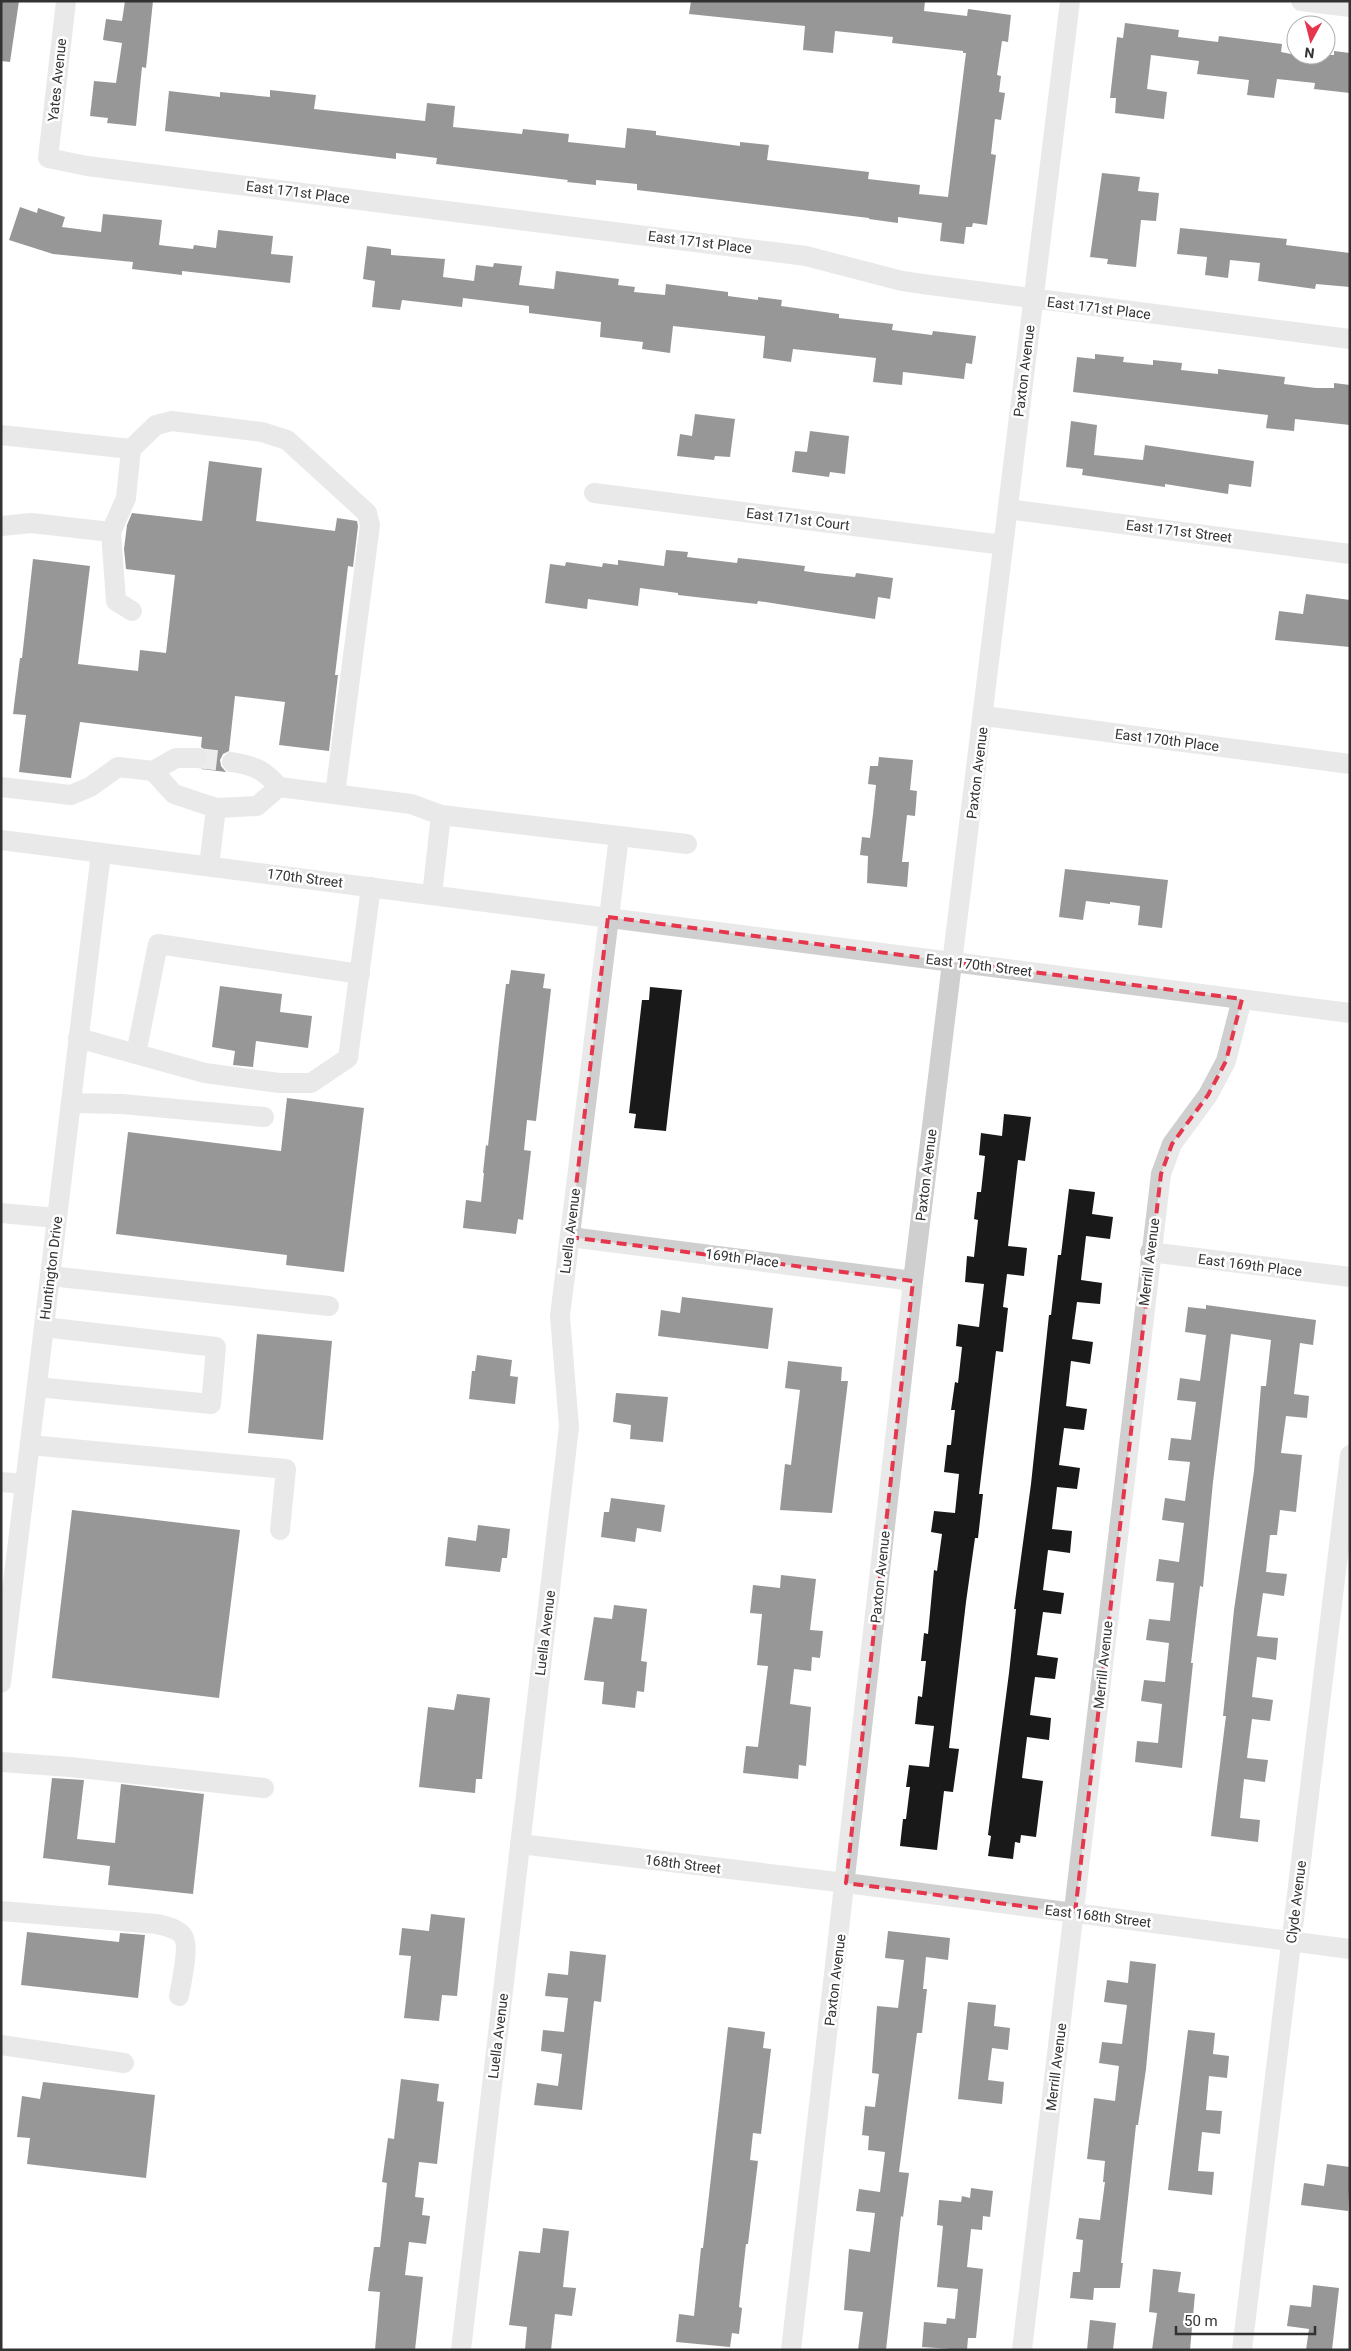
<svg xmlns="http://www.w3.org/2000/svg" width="1351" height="2351" font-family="Roboto,sans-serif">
<rect width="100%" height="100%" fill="#fff"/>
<g fill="#191919">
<path d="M1 1H19L10 62 1 61Z"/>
<path d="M125 1H153L146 68 142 67 136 126 107 123 108 118 90 116 94 81 116 83 122 43 103 40 106 19 122 21Z"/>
<path d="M691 1H925L924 11 967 16 968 9 1011 15 1008 42 1002 41 997 75 1001 76 999 92 1005 93 1001 120 995 119 991 154 996 155 987 225 973 223 972 227H966L964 244 940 241 942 223 898 217V223L869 219V218L637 190V184L596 180V185L567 182 568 180 436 164 437 158 396 153V159L165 131 169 91 220 97V92L270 97V90L316 95 314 109 425 121 427 103 455 106 453 127 522 134 523 129 569 134 568 142 625 148 627 128 656 131V135L740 146V142L769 145 767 160 869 172 868 179 920 185 919 194 948 197 966 53H963V51L892 43 893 37 835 31 833 53 803 50 805 26 689 14Z"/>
<path d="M1125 23 1179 30 1178 37 1218 42 1219 36 1282 44 1281 52 1296 55H1334V51L1350 53V93L1314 89 1315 83 1277 79 1274 98 1247 95 1249 80 1197 74 1199 61 1151 55 1147 89 1167 92 1164 119 1115 113 1116 98H1110L1117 37 1123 38Z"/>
<path d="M1102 173 1140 177 1138 191 1159 193 1156 221 1141 220 1136 267 1107 264 1108 259 1090 257Z"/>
<path d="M20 207 37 213 38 208 65 217 62 227 101 232 103 214 162 220 159 245 193 249 194 245 216 248 218 230 273 236 271 254 293 256 290 283 182 271V275L132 269 133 262 53 254 9 240Z"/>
<path d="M1180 228 1287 239 1286 245 1350 253V287L1316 284 1315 289 1258 281 1260 263 1230 260 1228 278 1205 275 1207 257 1177 254Z"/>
<path d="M367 246 391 249V255L445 259 443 277 474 281 476 265 493 267 494 263 522 266 519 285 554 289 556 271 580 274 619 279 618 285 635 287 634 292 665 295 666 284 728 292V296L758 300V297L782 300 781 306 839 314V318L893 324 892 330 932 335 933 331 976 336 972 364 966 363 964 379 903 372 902 385 873 382 876 358 793 349 791 362 763 358 765 336 673 326 670 353 642 349 643 342 600 337 601 322 529 313V306L463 298 462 307 402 300 400 310 372 307 375 281 363 279Z"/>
<path d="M1095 354 1124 357 1123 362 1153 365V360L1182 363 1181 370 1218 374V369L1285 377 1284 384 1316 388H1334V383L1350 385V425L1295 419 1294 431 1266 428 1268 415 1073 392 1077 357 1095 359Z"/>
<path d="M695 414 735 419 730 457 715 456 714 460 677 456 680 434 692 436Z"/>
<path d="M1071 421 1097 425 1094 455 1143 460 1145 445 1254 461 1251 487 1229 484 1228 494 1165 484V487L1082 475 1083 469 1066 467Z"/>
<path d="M810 431 849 436 845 474 830 472 829 477 792 472 795 451 807 452Z"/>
<path d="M209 461 262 468 256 521 335 531 337 518 357 521 358 526 353 567 348 566 335 675H338L329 751 279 745 285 702 235 696 229 751 223 754 220 760 221 766 226 772 201 769 207 764 209 758 207 752 201 747 202 737 80 722 71 778 19 772 26 715 13 714 20 658H22L33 559 90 566 78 664 138 671 140 650 166 653 175 575 126 569 124 549 127 525 132 513 202 521Z"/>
<path d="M666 550 688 552 687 557 737 563 738 558 805 566 804 571 817 573 855 577 856 573 893 578 890 599 878 597 875 619 758 601 757 604 678 595V593L640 588 638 606 588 599 587 609 545 603 550 564 565 566 566 562 602 567 603 563 618 565V560L664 566Z"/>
<path d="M1306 594 1350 600V647L1275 640 1279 611 1303 614Z"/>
<path d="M879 757 913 760 910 790 917 791 915 816 907 815 902 862H909L907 887 867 883 868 856 860 855 862 837 870 838 873 814 876 785 868 784 870 766H878Z"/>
<path d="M1065 869 1168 880 1162 928 1138 925 1140 906 1110 902V904L1086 901 1083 920 1059 917Z"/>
<path d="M511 970 545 974 543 988 551 989 536 1121 527 1120 524 1150 531 1151 523 1220 518 1219 516 1234 463 1228 466 1200 481 1202 484 1173H483L486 1145 488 1146 500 1034 506 984H509Z"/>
<path d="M220 986 282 994 280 1012 312 1016 308 1048 256 1041 253 1067 233 1065 235 1051 212 1047Z"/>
<path d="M650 987 682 990 666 1131 634 1128 636 1114 629 1113 642 1000H649Z"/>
<path d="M287 1098 364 1108 344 1272 286 1265 287 1255 116 1234 128 1132 281 1151Z"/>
<path d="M1004 1114 1031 1117 1025 1161 1018 1160 1008 1246 1027 1248 1024 1276 1007 1274 1003 1307 1008 1308 1003 1352 996 1351 979 1494H983L978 1538H975L966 1602 949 1748 959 1749 953 1792 944 1791 937 1850 900 1846 903 1819H906L910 1787H906L909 1765 929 1767 934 1726 915 1724 918 1696 922 1697 926 1661H921L924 1633 928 1634 934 1570 937 1571 942 1534 931 1532 934 1511 955 1513 959 1474 944 1472 947 1445H951L955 1410H951L955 1382 958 1383 962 1347 956 1346 958 1324 979 1327 984 1284 965 1282 967 1256 974 1257 978 1220 974 1219 977 1192H981L985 1156 979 1155 981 1133 1002 1136Z"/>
<path d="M1069 1189 1095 1192 1092 1214 1113 1217 1110 1239 1086 1236 1081 1280 1102 1283 1100 1304 1077 1302 1072 1339 1093 1342 1090 1364 1071 1361 1066 1406 1087 1409 1084 1430 1064 1428 1059 1465 1080 1468 1077 1489 1057 1487 1052 1529 1072 1531 1070 1553 1048 1550 1043 1590 1064 1593 1061 1614 1043 1612 1037 1655 1058 1658 1055 1679 1035 1677 1030 1715 1051 1718 1049 1740 1027 1737 1022 1778 1043 1781 1036 1837 1021 1835 1020 1843 1015 1842 1013 1859 988 1856 991 1836 988 1835 1009 1673 1016 1609H1014L1031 1484 1049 1315H1051L1058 1255H1061Z"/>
<path d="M682 1297 773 1308 768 1349 658 1336 661 1310 680 1313Z"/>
<path d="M1206 1305 1316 1320 1313 1345 1300 1343 1294 1394 1309 1396 1307 1418 1286 1416 1281 1453 1302 1455 1296 1512 1280 1510 1277 1535H1270L1266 1572 1287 1574 1284 1596 1263 1593 1257 1636 1278 1638 1276 1660 1257 1657 1252 1697 1273 1700 1270 1721 1252 1719 1247 1758 1268 1760 1265 1782 1244 1779 1240 1818 1260 1820 1258 1842 1211 1836 1226 1716H1223L1234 1610 1254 1471 1261 1386H1266L1271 1340 1231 1334 1213 1482 1203 1587 1200 1586 1191 1663H1193L1182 1768 1135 1762 1137 1741 1158 1743 1162 1704 1141 1701 1144 1680 1165 1682 1169 1643 1146 1640 1149 1619 1170 1621 1174 1583 1156 1581 1159 1559 1179 1562 1184 1523 1162 1520 1165 1498 1185 1501 1190 1462 1168 1460 1171 1438 1191 1440 1196 1402 1177 1400 1180 1378 1200 1381 1206 1335 1185 1332 1188 1307 1206 1309Z"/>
<path d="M257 1334 332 1341 323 1440 248 1433Z"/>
<path d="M477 1355 512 1360 510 1376 518 1377 515 1404 469 1399 472 1371H475Z"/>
<path d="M788 1361 842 1367 841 1381H848L832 1513 780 1510 785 1464 791 1465 800 1390 785 1388Z"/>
<path d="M616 1393 668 1397 663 1442 630 1439 631 1425 613 1422Z"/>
<path d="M611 1498 665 1505 661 1532 637 1528 635 1542 601 1537 604 1512H609Z"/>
<path d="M72 1510 240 1530 219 1698 52 1678Z"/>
<path d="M478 1525 510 1529 507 1558H502L500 1572 445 1566 448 1537 476 1541Z"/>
<path d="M781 1575 816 1579 810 1630 823 1631 820 1658 812 1657 811 1671 794 1669 790 1704 811 1707 806 1766 799 1765 798 1779 743 1773 746 1746 758 1747 768 1666 757 1665 762 1614 750 1613 753 1585 780 1588Z"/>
<path d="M614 1605 647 1609 641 1661 647 1662 644 1692 637 1691 635 1708 602 1704 604 1682 584 1680 594 1617 612 1619Z"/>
<path d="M457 1694 490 1698 482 1779H476L475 1793 419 1787 428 1707 454 1710Z"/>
<path d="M52 1778 84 1780 77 1839 115 1843 121 1784 204 1794 193 1894 108 1885 110 1866 43 1858Z"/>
<path d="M431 1914 465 1918 457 1996 442 1995 439 2021 404 2018 411 1956 399 1955 402 1928 429 1931Z"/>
<path d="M888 1931 950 1938 948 1960 926 1957 923 1989H927L922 2033H917L899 2172 909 2173 903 2217 901 2216 886 2350H858L863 2312 844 2310 849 2249 870 2252 875 2213 856 2211 859 2189 880 2192 885 2152 868 2150 869 2136 862 2135 865 2106 875 2107 879 2074 872 2073 877 2006 898 2008 904 1960 885 1958Z"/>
<path d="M27 1932 119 1942 120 1933 145 1935 138 1998 21 1985Z"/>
<path d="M570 1951 606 1955 601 2002 594 2001 582 2110 534 2105 537 2083 558 2086 562 2054 541 2051 543 2030 564 2032 568 1998 545 1996 548 1973 568 1975Z"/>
<path d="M1130 1961 1156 1964 1146 2069 1138 2125H1136L1121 2263H1123L1120 2288H1094L1093 2300 1070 2298 1073 2272H1080L1083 2240 1076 2239 1079 2218 1100 2220 1105 2182H1103L1105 2161 1087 2159 1094 2098 1115 2101 1119 2066 1099 2063 1102 2042 1122 2044 1127 2005 1104 2002 1107 1980 1128 1983Z"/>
<path d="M968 2002 996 2005 994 2026 1010 2028 1008 2050 992 2048 988 2080 1004 2082 1002 2104 958 2099Z"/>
<path d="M728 2027 765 2032 763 2048 771 2049 761 2134 753 2133 750 2160 758 2161 748 2244H746L739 2307 742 2308 739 2334 732 2333 730 2347 676 2342 679 2314 694 2316 701 2248H703Z"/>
<path d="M1188 2030 1215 2033 1213 2054 1229 2056 1227 2078 1209 2076 1206 2110 1222 2111 1220 2134 1202 2132 1198 2171 1214 2172 1212 2195 1168 2190Z"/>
<path d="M401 2079 439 2084 437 2101 444 2102 437 2164 419 2162 415 2197 424 2198 422 2215 430 2216 426 2244 409 2242 405 2275 423 2277 415 2350H375L380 2292 368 2291 374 2247H380L387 2183 382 2182 388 2138 394 2139Z"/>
<path d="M43 2082 155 2095 146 2178 27 2164 30 2138 17 2137 22 2096 40 2099Z"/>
<path d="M1327 2164 1350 2167 1348 2211 1301 2205 1304 2183 1324 2186Z"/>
<path d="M971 2188 993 2191 990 2217 983 2216 982 2230 971 2229 967 2267 983 2269 976 2338H968L967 2350 922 2347 924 2322 946 2324 947 2318 955 2319 958 2289 937 2287 943 2226 937 2225 939 2200 961 2202 962 2196 970 2198Z"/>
<path d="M543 2228 569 2231 563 2287 576 2288 572 2316 555 2314 551 2350H525L527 2327 509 2325 519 2251 540 2253Z"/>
<path d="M1153 2269 1181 2272 1178 2292 1195 2294 1190 2350H1152L1157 2313 1149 2312Z"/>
<path d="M1313 2285 1339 2288 1332 2350H1306L1309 2329 1287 2326 1290 2305 1311 2307Z"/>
<path d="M1090 2320 1116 2323 1113 2350H1087Z"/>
</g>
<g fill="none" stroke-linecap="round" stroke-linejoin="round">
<path stroke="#d6d6d6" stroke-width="20" stroke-dasharray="20 10" stroke-linecap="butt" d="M197 758 232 762"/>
<g stroke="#cfcfcf" stroke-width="20">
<path d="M66 1 48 158 87 166 806 256 902 281 930 285 1350 339"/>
<path d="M1301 1 1350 7"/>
<path d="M1 435 131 449 126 498 111 532 31 523 2 526"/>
<path d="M131 449 156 425 172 421 262 432 287 440 367 513 370 525 335 794"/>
<path d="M594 493 1003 545"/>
<path d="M1008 509 1350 554"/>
<path d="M111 532 116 601 132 611"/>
<path d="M984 716 1350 764"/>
<path d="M232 762C255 766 263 769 279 787"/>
<path d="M153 771 176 758H197"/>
<path d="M1 787 71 795 90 787 118 767 153 771 174 794 216 808 257 806 279 787 411 804 441 815 687 844"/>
<path d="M1 840 1350 1013"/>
<path d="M209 866 216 808"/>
<path d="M432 895 441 815"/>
<path d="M78 1038 205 1073 279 1083H311L348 1058 371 887"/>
<path d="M136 1054 158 944 360 974"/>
<path d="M71 1103 122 1104 264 1117"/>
<path d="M1 1213 57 1218"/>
<path d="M570 1237 913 1281"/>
<path d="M1150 1252 1350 1277"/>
<path d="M50 1276 329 1306"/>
<path d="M37 1387 211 1404 216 1347 44 1327"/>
<path d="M30 1445 286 1469 280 1530"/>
<path d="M1 1482 25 1484"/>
<path d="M1 1683 101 853"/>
<path d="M1 1762 70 1767 264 1788"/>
<path d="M520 1844 846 1883 1350 1949"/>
<path d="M1 1911 157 1924C166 1926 178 1929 183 1936 190 1946 181 1984 179 1996"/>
<path d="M1 2045 124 2063"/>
<path d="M461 2350 569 1427 560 1316 619 836"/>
<path d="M791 2350 913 1281 1070 1"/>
<path d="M1022 2350 1161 1174 1172 1144 1208 1095 1226 1061 1242 999"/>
<path d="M1242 2350 1350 1455"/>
</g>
</g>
<path d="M0 0H1351V2351H0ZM608 917 1242 999 1226 1061 1208 1095 1172 1144 1161 1174 1075 1913 846 1883 913 1281 570 1237Z" fill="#fff" fill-opacity=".55" fill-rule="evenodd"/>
<path fill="none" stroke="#e6364d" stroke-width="4" stroke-dasharray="10 6" stroke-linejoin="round" d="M608 917 1242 999 1226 1061 1208 1095 1172 1144 1161 1174 1075 1913 846 1883 913 1281 570 1237Z"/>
<g text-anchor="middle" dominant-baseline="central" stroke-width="5" stroke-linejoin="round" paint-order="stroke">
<g font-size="14" fill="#323232" stroke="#fff">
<text transform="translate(57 80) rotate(-84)">Yates Avenue</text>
<text transform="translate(298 192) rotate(7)">East 171st Place</text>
<text transform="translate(700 242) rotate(7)">East 171st Place</text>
<text transform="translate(1099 308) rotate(7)">East 171st Place</text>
<text transform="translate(1024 371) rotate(-83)">Paxton Avenue</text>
<text transform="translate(798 519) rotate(7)">East 171st Court</text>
<text transform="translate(1179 531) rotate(7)">East 171st Street</text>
<text transform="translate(1167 740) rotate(7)">East 170th Place</text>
<text transform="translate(977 773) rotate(-83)">Paxton Avenue</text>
<text transform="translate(305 878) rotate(7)">170th Street</text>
<text transform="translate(979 965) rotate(7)">East 170th Street</text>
<text transform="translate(926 1175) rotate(-83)">Paxton Avenue</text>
<text transform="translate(570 1231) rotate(-83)">Luella Avenue</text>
<text transform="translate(742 1258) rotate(7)">169th Place</text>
<text transform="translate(1149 1262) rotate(-83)">Merrill Avenue</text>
<text transform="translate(1250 1265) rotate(7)">East 169th Place</text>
<text transform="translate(51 1268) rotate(-83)">Huntington Drive</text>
<text transform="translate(880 1577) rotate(-84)">Paxton Avenue</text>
<text transform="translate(545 1633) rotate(-83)">Luella Avenue</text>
<text transform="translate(1103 1665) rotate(-84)">Merrill Avenue</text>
<text transform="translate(683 1864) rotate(7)">168th Street</text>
<text transform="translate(1296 1902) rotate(-83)">Clyde Avenue</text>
<text transform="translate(1098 1916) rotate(7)">East 168th Street</text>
<text transform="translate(835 1980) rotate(-83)">Paxton Avenue</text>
<text transform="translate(498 2036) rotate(-83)">Luella Avenue</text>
<text transform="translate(1056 2067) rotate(-83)">Merrill Avenue</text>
</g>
</g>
<rect width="1351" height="2351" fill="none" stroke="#323232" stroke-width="5"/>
<g transform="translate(1311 40) rotate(187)"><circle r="24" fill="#ffffff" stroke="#adadad"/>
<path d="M0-4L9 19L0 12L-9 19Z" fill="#e6364d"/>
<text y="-8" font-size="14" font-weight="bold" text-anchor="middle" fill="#323232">N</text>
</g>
<path d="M1176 2326v8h139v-8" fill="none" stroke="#323232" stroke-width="2.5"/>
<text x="1184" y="2326" font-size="15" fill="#323232" stroke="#ffffff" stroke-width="4" paint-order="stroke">50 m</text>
</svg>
